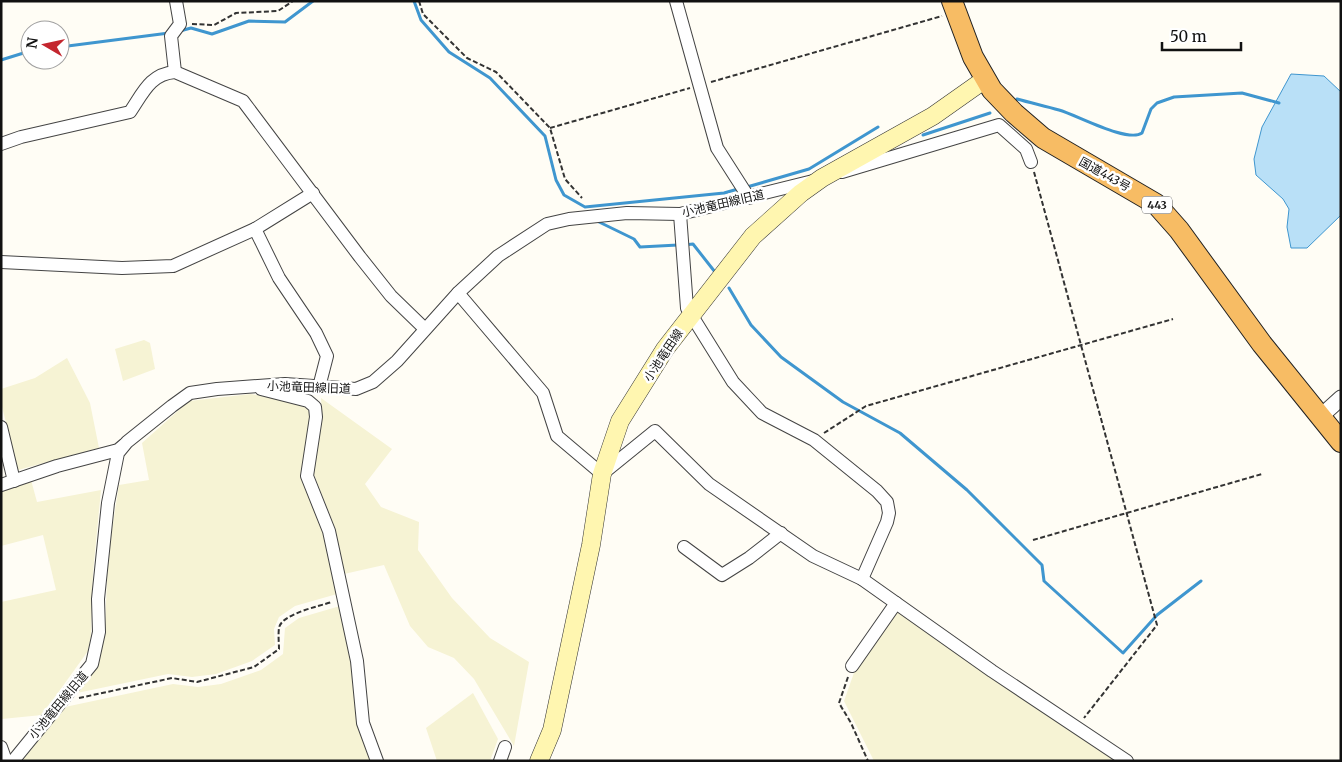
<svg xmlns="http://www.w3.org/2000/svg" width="1342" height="762" font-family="Merriweather,'Noto Sans JP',serif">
<rect width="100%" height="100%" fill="#fffdf5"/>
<g fill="#f6f3d4">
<path d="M144 340 150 343 155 369 123 381 115 349Z"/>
<path d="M67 358 90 403 99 448 18 470 1 403V389L35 378Z"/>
<path d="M251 394 305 405 310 413 302 476 323 533 337 594 295 606 279 617 274 629 275 645 252 661 216 674 192 677 168 674 77 693 97 665 105 629 108 555 119 485 149 480 142 443 189 401Z"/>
<path d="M321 398 392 449 365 484 381 507 419 522 418 550 452 598 490 638 529 662 514 746 474 679 454 658 428 647 410 626 384 565 344 574 335 528 313 472 322 417Z"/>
<path d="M31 480 37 502 101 490 93 573 91 636 88 651 42 715 2 719 1 602 56 590 43 535 1 546V491Z"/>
<path d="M340 606 373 761H22L65 707 173 684 198 687 221 684 261 670 283 654 285 628 299 618Z"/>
<path d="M897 606 1117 761H874L844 701 856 667Z"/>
<path d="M473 693 498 739 490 761H437L426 728Z"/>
</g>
<path fill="#b9e0f7" stroke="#3f96cf" d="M1291 74 1324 76 1341 92V215L1307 248H1291L1287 227 1289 209 1283 199 1256 175 1254 159 1262 127Z"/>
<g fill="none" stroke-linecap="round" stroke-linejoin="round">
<g stroke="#3f96cf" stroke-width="3">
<path d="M414 1 421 20 449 52 490 78 545 136 556 180 564 195 585 207 724 193 738 189"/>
<path d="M180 31 191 28 212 34 249 21 285 22 313 1"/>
<path d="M60 47 169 33"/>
<path d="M1 60 30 51"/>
<path d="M1017 99C1031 103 1045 106 1059 110 1077 115 1127 143 1142 133L1151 109 1157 103 1174 97 1242 93 1279 103"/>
<path d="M923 135 990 113"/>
<path d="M747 187 809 169 878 127"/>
<path d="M597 221 634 239 640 247 678 245"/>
<path d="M684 245 693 244 715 272"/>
<path d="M729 288 751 325 781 357 843 402 900 433 967 490 1042 565 1044 581 1123 653 1157 615 1201 581"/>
</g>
<defs>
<g id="minor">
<path d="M676 1 717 148 749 198"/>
<path d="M175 72 171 36 180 24 176 1"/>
<path d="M1 144 21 137 130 112C143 93 150 74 175 72L243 101 360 257 391 296 424 328"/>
<path d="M842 172 999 125 1026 149 1031 162"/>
<path d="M680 214 687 308 733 382 762 413 814 440 877 491 887 502 889 513 887 522 862 579"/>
<path d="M255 229 279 278 316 333 327 356 319 387"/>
<path d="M1 262 122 268 173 266 255 229 313 193"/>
<path d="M458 293 543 393 557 436 602 474 655 431 709 484 813 556 862 579 992 671 1127 761"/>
<path d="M261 389 308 401 315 407 316 417 307 476 329 531 357 661 363 723 377 761"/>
<path d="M1 427 14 481"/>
<path d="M1 485 57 466 118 450 124 445"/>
<path d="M684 547 722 575 749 558 781 533"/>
<path d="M852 666 896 603"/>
<path d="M1 747 6 761"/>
<path d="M13 761 92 664 99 632 98 599 108 503 118 453 127 442 172 406 190 393 217 389 285 384 356 389 373 382 397 361 458 293 498 256 547 224 569 219 627 213 680 214 813 181"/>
<path d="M500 761 505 747"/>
</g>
<path id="tertiary" d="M1320 417 1341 398"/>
<path id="secondary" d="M539 761 552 730 591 545 602 474 620 421 665 349 753 236 801 193 822 178 933 116 984 80"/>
<path id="trunk" d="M952 1 973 57 992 90 1014 113 1043 138 1156 204 1179 230 1262 344 1341 442"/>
</defs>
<use href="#minor" stroke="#444" stroke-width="14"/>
<use href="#tertiary" stroke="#444" stroke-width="17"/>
<use href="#secondary" stroke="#333" stroke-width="19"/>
<use href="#trunk" stroke="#222" stroke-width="22"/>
<g stroke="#333" stroke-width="2" stroke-dasharray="5 2.5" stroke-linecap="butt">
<path d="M419 1 423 14 467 58 496 72 550 128 565 179 582 198"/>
<path d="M192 24 214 25 236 13 278 11 293 1"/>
<path d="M711 82 942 16"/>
<path d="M550 128 690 88"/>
<path d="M1034 172 1157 625 1084 718"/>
<path d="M824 433 866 406 1173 319"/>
<path d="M1033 540 1262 474"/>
<path d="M848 677 839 703 851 723 868 761"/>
<path d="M79 698 172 678 197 682 254 667 279 649C279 643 278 635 279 628 281 614 320 606 332 602"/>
</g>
<use href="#minor" stroke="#fff" stroke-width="12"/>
<use href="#tertiary" stroke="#fff" stroke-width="15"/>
<use href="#secondary" stroke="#fff6b0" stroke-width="18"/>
<use href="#trunk" stroke="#f7bc64" stroke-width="20"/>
</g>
<g text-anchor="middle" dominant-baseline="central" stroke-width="5" stroke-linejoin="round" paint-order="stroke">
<rect fill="#fff" stroke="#585858" stroke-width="1" x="1142" y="196.5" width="30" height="17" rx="4"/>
<g font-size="11" font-weight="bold" fill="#111">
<text x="1157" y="205">443</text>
</g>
<g font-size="12" fill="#111" stroke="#fff">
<text transform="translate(1105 174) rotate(29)">国道443号</text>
<text transform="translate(723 203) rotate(-13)">小池竜田線旧道</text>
<text transform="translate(663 355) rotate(-56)">小池竜田線</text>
<text transform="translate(309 387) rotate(2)">小池竜田線旧道</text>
<text transform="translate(58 705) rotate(-50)">小池竜田線旧道</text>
</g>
</g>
<rect width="1342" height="762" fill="none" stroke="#111111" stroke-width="5"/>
<g transform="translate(45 45) rotate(279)"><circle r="24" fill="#ffffff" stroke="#a0a0a0"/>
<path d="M0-4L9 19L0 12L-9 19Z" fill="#c4262e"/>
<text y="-8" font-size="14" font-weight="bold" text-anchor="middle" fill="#111111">N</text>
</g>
<path d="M1162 42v8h79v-8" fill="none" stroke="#111111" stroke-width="2.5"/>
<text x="1170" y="42" font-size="15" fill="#111111" stroke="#ffffff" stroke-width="4" paint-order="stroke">50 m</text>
</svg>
